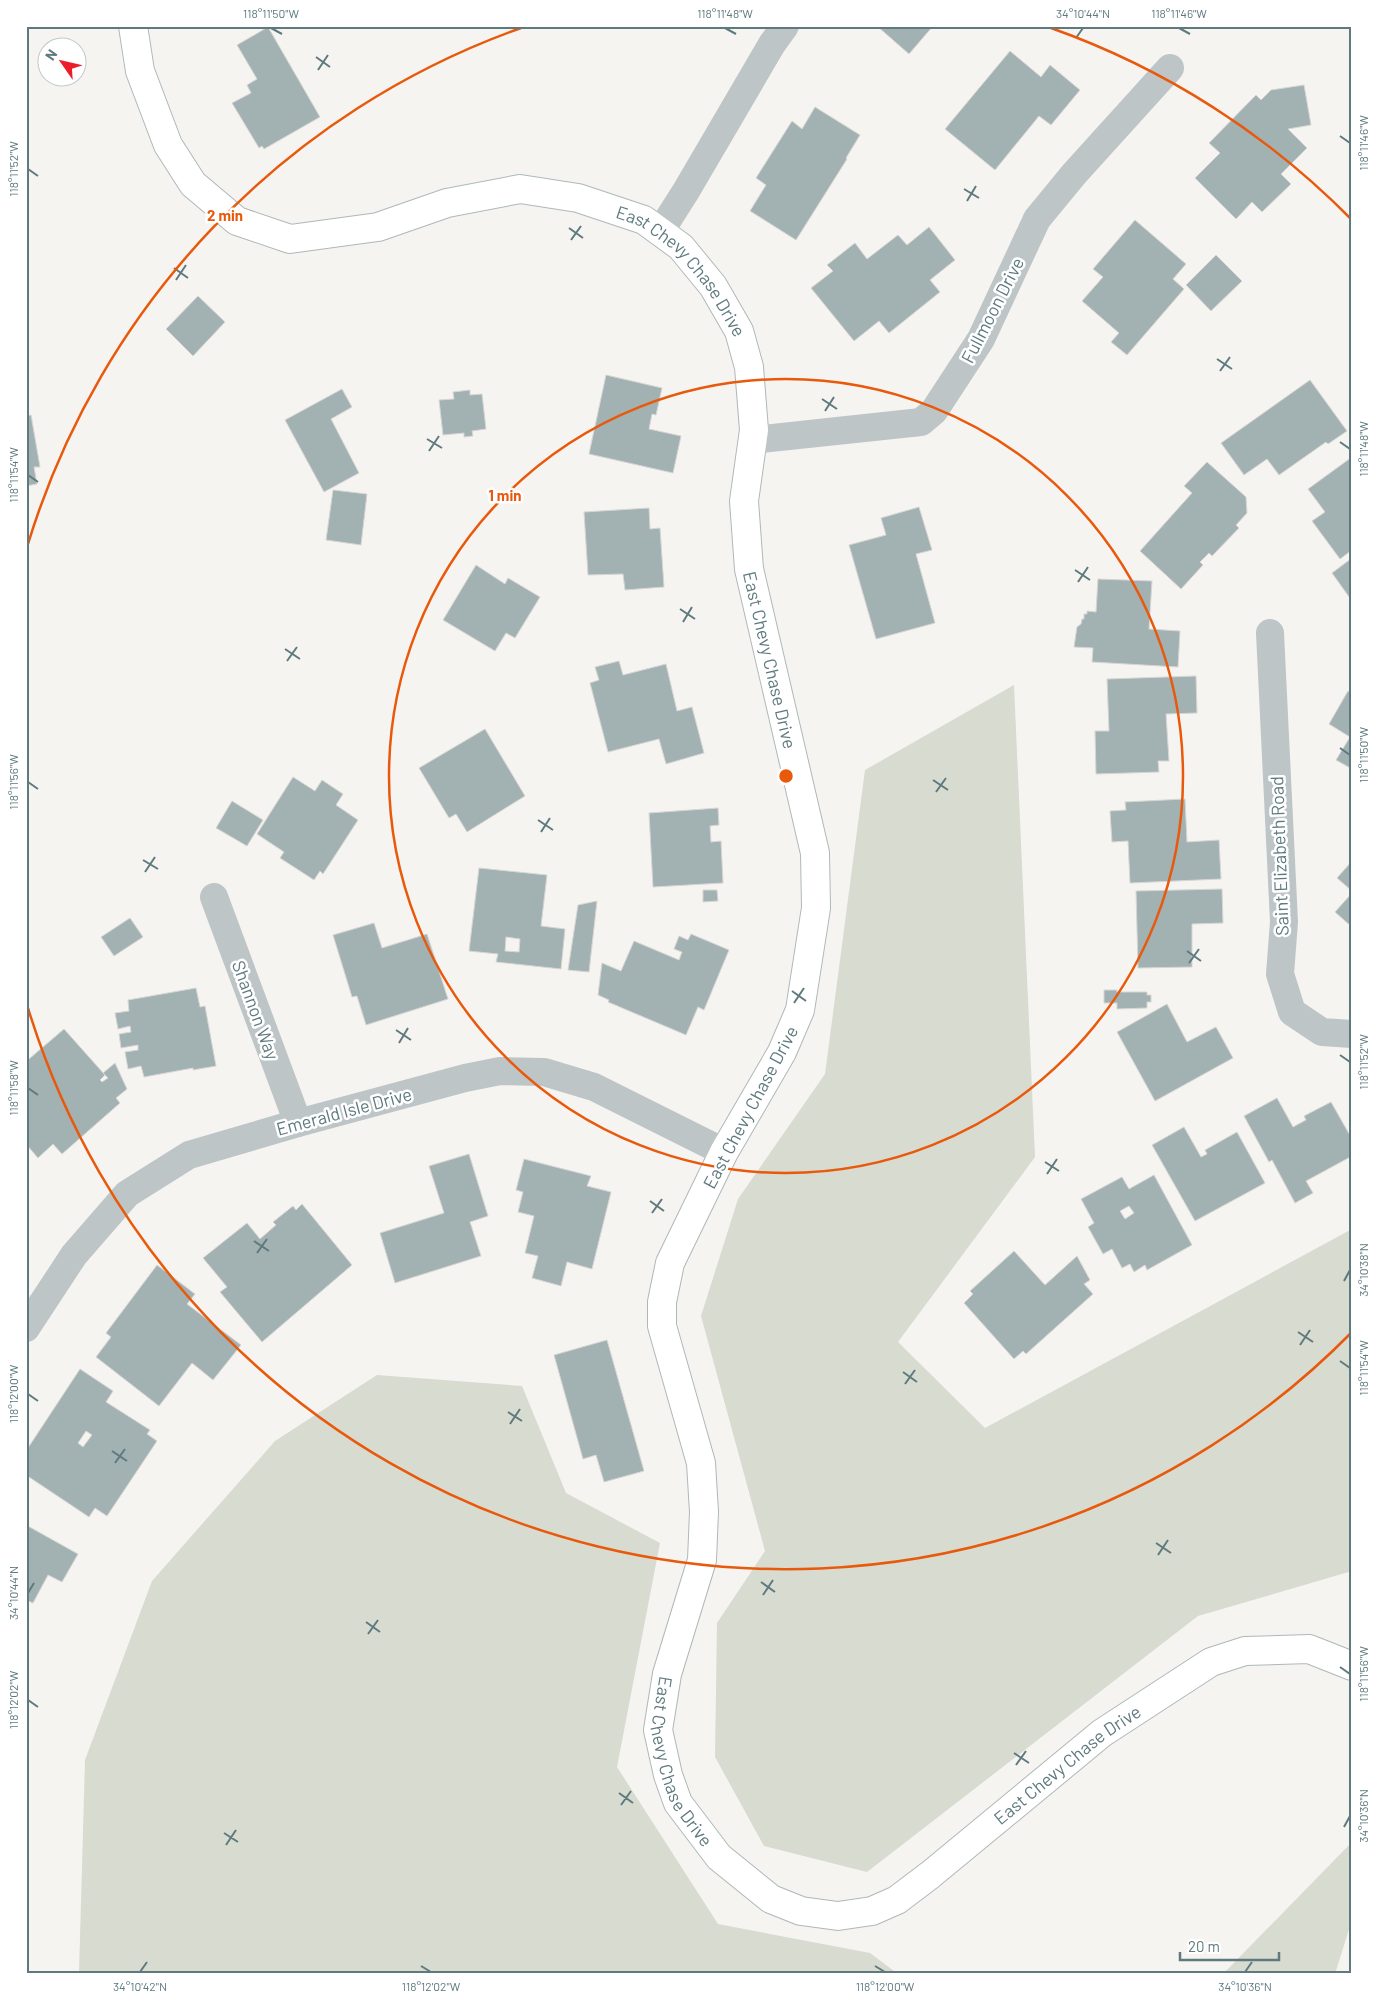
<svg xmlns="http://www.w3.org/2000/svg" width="1378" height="2000" font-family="Barlow,sans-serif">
<rect width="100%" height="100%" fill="#f6f4f1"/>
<g fill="#d7dbd0">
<path d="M1014 685 1035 1157 898 1342 985 1428 1352 1229V1571L1198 1616 867 1872 764 1846 715 1757 717 1623 765 1551 701 1316 738 1199 825 1074 865 770Z"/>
<path d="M377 1375 522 1386 566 1493 660 1543 617 1767 718 1924 870 1953 898 1974H79L85 1760 152 1581 275 1441Z"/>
<path d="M1352 1842V1920L1335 1974H1223Z"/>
</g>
<g fill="#a2b1b2" stroke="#d7d6d4" fill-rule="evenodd">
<path d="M877 26H933L909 54Z"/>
<path d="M268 27 320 117 264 149 262 146 259 148 232 103 251 93 247 85 257 79 237 45Z"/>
<path d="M1010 51 1041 77 1050 65 1080 90 1051 125 1039 116 995 170 945 129Z"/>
<path d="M1304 85 1311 125 1288 129 1307 148 1281 174 1291 184 1262 212 1252 202 1236 219 1195 178 1220 153 1209 143 1256 95 1261 100 1271 90Z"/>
<path d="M815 107 860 135 846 158 847 159 796 240 750 211 766 185 756 178 792 121 802 129Z"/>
<path d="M1135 220 1186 264 1173 279 1184 289 1127 355 1111 342 1119 333 1082 301 1103 277 1093 269Z"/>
<path d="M929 227 955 260 930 280 940 292 889 333 879 321 854 341 811 288 833 271 827 265 855 243 867 259 898 235 907 245Z"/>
<path d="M1216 255 1242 281 1211 311 1186 285Z"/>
<path d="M198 296 225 322 193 356 166 329Z"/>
<path d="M606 375 662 388 656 415 652 414 649 429 681 436 673 473 589 454Z"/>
<path d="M1310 380 1347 431 1328 444 1326 442 1279 475 1267 459 1244 475 1221 443Z"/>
<path d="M342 389 352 407 331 419 359 473 324 492 285 420Z"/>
<path d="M470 390V395L482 394 486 429 472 431 473 436 464 437V433L443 435 439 400 454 399 453 392Z"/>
<path d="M31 415 40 467H34L37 484 26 486V416Z"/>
<path d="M1352 457V550L1340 559 1312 521 1325 512 1308 489Z"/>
<path d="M1207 462 1246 497 1247 513 1236 525 1239 528 1212 556 1209 553 1200 562 1203 565 1181 589 1140 551 1192 493 1184 486Z"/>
<path d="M333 490 367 494 361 545 326 540Z"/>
<path d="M919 507 932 550 916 554 935 623 876 639 849 545 886 535 881 518Z"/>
<path d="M649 508 650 529 660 528 664 587 625 590 623 574 588 575 584 512Z"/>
<path d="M1352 558V601L1332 573Z"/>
<path d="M476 565 505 584 508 578 540 597 515 638 506 633 495 651 443 620Z"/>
<path d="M1098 579 1152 581 1149 629 1180 631 1178 667 1092 662 1093 648 1074 647 1077 627 1081 624 1082 619H1084V614H1087V611L1096 612Z"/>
<path d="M619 661 623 675 666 664 677 711 692 707 704 753 666 764 659 739 608 752 590 683 599 680 595 667Z"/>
<path d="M1196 676 1197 713 1166 714 1169 761H1158L1159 772 1096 774 1095 731H1109L1107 679Z"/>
<path d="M1348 691 1351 693 1352 691V769L1336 760 1350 737 1329 724Z"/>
<path d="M485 729 525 796 467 832 456 814 449 818 419 768Z"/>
<path d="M293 777 315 791 322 780 343 794 336 805 358 820 323 874 320 871 314 880 280 858 284 852 257 834Z"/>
<path d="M1185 799 1187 842 1219 840 1221 879 1130 883 1128 841 1112 842 1110 811 1126 810 1125 802Z"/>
<path d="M232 801 263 820 247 846 216 828Z"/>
<path d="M718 808 719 825 710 826 711 842 721 841 723 883 653 887 649 813Z"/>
<path d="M1352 861V891L1337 878Z"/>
<path d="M479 868 547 875 541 926 565 929 561 969 496 962 498 954 469 951ZM506 937 520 939 519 952 505 951Z"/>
<path d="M1222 889 1223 923 1192 924V967L1138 968 1136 891Z"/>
<path d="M703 890H717L718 901 703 902Z"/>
<path d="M1352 893V927L1335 912Z"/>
<path d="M597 901 589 972 568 970 578 905Z"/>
<path d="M130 918 143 937 114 956 101 937Z"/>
<path d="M374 923 382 948 427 934 448 999 366 1025 357 996 352 997 333 935Z"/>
<path d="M691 934 729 950 704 1010 698 1007 686 1035 608 1002 609 1000 598 995 602 963 621 971 634 941 679 960 682 952 674 949 679 936 688 940Z"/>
<path d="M196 988 200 1007 205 1006 216 1066 193 1070V1068L144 1077 141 1066 128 1069 125 1052 138 1050V1045L121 1048 119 1034 131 1032 130 1026 118 1029 115 1013 129 1011 128 1000Z"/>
<path d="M1104 990H1117V992H1147V995H1151V1002H1147V1008L1117 1009V1003H1104Z"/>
<path d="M1167 1004 1187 1042 1216 1027 1233 1058 1155 1101 1117 1032Z"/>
<path d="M64 1029 105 1075 100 1080 102 1082 108 1078 103 1073 115 1063 127 1089 116 1098 120 1103 62 1154 53 1144 38 1158 26 1144V1056L29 1059Z"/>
<path d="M1277 1098 1293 1127 1306 1120 1304 1116 1331 1102 1352 1139V1156L1306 1181 1313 1193 1295 1203 1272 1160 1269 1162 1244 1116Z"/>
<path d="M1184 1127 1201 1157 1207 1154 1205 1150 1237 1132 1265 1183 1195 1221 1152 1145Z"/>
<path d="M469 1154 488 1216 470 1222 481 1256 395 1283 380 1233 444 1213 429 1166Z"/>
<path d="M524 1159 591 1176 587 1186 611 1192 592 1269 567 1262 561 1286 532 1278 538 1256 525 1253 534 1216 518 1212 523 1192 516 1190Z"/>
<path d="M1154 1175 1192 1245 1147 1270 1145 1265 1134 1272 1130 1264 1122 1268 1112 1249 1103 1254 1088 1227 1094 1223 1081 1199 1122 1177 1129 1189ZM1129 1206 1134 1213 1125 1219 1120 1211Z"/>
<path d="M302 1204 352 1265 262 1342 220 1292 227 1287 203 1258 247 1223 260 1239 276 1225 273 1222 293 1206 296 1210Z"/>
<path d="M1014 1251 1045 1285 1077 1256 1090 1280 1084 1284 1093 1294 1026 1354 1023 1351 1014 1359 964 1303 973 1294 970 1291Z"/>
<path d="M157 1265 195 1294 187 1304 241 1345 213 1380 192 1363 159 1406 96 1357 111 1337 106 1333Z"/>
<path d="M607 1340 644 1471 604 1482 596 1455 583 1459 554 1355Z"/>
<path d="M80 1369 113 1391 106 1402 150 1430 147 1434 157 1441 107 1516 95 1508 89 1517 26 1475V1451ZM86 1431 92 1435 83 1447 78 1443Z"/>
<path d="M26 1525 78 1554 62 1582 48 1575 33 1603 26 1600Z"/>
</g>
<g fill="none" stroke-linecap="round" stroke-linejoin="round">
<defs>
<g id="secondary">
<path id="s1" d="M133 26 140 71 168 145 193 184 237 221 290 239 378 227 447 203 520 189 578 198 644 220 681 247 713 286 739 331 749 367 754 430 744 501 749 569 815 853 816 908 800 1010 782 1052 724 1152 670 1263 662 1302V1326L701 1463 704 1512 702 1560 667 1674 658 1730 668 1775 678 1803 719 1857 771 1899 801 1911 838 1916 872 1911 897 1900 930 1875 1102 1733 1211 1662 1245 1651 1309 1649 1352 1666"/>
</g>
</defs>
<use href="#secondary" stroke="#aeb8ba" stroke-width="30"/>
<g stroke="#bec5c7" stroke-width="28">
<path d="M660 232 686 191 772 44 785 26"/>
<path d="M753 440 921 422 934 411 981 339 1037 219 1074 174 1170 68"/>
<path d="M1270 633 1284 922 1280 974 1292 1012 1322 1032 1352 1034"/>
<path d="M214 897 298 1123"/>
<path d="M26 1328 74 1255 127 1194 189 1155 298 1123 465 1078 500 1071 544 1072 594 1087 724 1152"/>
</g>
<use href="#secondary" stroke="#fff" stroke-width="28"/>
</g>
<path fill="none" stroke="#5f7a7e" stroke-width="2" d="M271 28 282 34M725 28 736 34M1179 28 1190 34M1076 38 1083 28M316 57 330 67M318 70 328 55M1340 136 1350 143M28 169 38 176M964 189 979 198M967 201 976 186M569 228 583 238M571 240 581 226M174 268 188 278M176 280 186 265M1217 359 1232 369M1220 371 1230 357M822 399 837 409M825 411 834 397M427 439 442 448M1340 442 1350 449M429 451 439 436M28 475 38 482M1075 570 1090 580M1078 582 1088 567M680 609 695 619M683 622 692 607M285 649 300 659M287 661 297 647M1340 748 1350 755M933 780 948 790M28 782 38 789M936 792 946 778M538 820 553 830M541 832 550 818M143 860 158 869M145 872 155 857M1187 951 1201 961M1189 963 1199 949M792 991 806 1001M794 1003 804 988M396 1030 411 1040M399 1043 408 1028M1340 1055 1350 1062M28 1088 38 1095M1045 1162 1059 1171M1047 1174 1057 1159M650 1201 664 1211M652 1213 662 1199M254 1241 269 1251M257 1253 267 1239M1344 1281 1350 1270M1298 1332 1313 1342M1300 1345 1310 1330M1340 1361 1350 1368M903 1372 917 1382M905 1384 915 1370M28 1394 38 1401M508 1412 522 1421M510 1424 520 1409M112 1451 127 1461M115 1463 125 1449M1156 1543 1171 1553M1158 1555 1168 1540M761 1582 775 1592M28 1593 34 1583M763 1595 773 1580M366 1622 380 1632M368 1634 378 1620M1340 1667 1350 1674M28 1700 38 1707M1014 1753 1029 1763M1016 1765 1026 1751M619 1793 633 1803M621 1805 631 1791M1344 1827 1350 1816M224 1833 238 1842M226 1845 236 1830M421 1966 431 1972M875 1966 885 1972M140 1972 147 1962M1245 1972 1252 1962"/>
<g fill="none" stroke="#e8590c" stroke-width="2.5">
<circle cx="786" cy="776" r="397"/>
<path d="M1352 1332A793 793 0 0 1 28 1008M28 544A793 793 0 0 1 521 28M1051 28A793 793 0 0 1 1352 220"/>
</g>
<g text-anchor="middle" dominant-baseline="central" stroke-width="5" stroke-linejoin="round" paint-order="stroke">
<g font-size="18" fill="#5f7a7e" stroke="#fff">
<text stroke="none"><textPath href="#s1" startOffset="711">East Chevy Chase Drive</textPath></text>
<text transform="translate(992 310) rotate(-63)">Fullmoon Drive</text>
<text stroke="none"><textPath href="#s1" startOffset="1131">East Chevy Chase Drive</textPath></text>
<text transform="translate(1279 856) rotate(-92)">Saint Elizabeth Road</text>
<text transform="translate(256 1010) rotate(70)">Shannon Way</text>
<text transform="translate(750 1107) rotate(-62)">East Chevy Chase Drive</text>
<text transform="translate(344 1111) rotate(-15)">Emerald Isle Drive</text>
<text stroke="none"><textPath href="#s1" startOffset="2288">East Chevy Chase Drive</textPath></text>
<text stroke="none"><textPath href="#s1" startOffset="2811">East Chevy Chase Drive</textPath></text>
</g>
</g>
<circle cx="786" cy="776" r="8" fill="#e8590c" stroke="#fff" stroke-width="2.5"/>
<g font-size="15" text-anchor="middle" font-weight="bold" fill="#e8590c" stroke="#fff" stroke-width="5" stroke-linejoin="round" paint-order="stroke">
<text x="225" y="221">2 min</text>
<text x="505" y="501">1 min</text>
</g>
<rect width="1378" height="2000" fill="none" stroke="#ffffff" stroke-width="55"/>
<g transform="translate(62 62) rotate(304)"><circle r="24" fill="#ffffff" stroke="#bfcacb"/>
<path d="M0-4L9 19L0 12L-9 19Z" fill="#ea1d2a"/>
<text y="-8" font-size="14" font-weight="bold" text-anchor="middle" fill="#5f7a7e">N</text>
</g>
<path d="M1180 1952v8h99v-8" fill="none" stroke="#5f7a7e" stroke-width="2.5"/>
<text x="1188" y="1952" font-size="15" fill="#5f7a7e" stroke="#ffffff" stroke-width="4" paint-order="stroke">20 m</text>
<rect x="28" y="28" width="1322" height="1944" fill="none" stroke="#5f7a7e" stroke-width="2"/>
<g font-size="12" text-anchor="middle" fill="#5f7a7e">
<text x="271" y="18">118°11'50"W</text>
<text x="725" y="18">118°11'48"W</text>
<text x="1083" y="18">34°10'44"N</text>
<text x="1179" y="18">118°11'46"W</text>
<text transform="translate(1364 143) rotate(-90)" y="4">118°11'46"W</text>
<text transform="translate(14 169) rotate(-90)" y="4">118°11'52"W</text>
<text transform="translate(1364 449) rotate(-90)" y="4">118°11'48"W</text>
<text transform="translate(14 475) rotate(-90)" y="4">118°11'54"W</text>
<text transform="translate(1364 755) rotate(-90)" y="4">118°11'50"W</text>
<text transform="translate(14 782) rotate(-90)" y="4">118°11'56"W</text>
<text transform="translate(1364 1062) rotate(-90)" y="4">118°11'52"W</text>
<text transform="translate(14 1088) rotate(-90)" y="4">118°11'58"W</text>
<text transform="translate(1364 1270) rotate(-90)" y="4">34°10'38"N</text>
<text transform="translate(1364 1368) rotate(-90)" y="4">118°11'54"W</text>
<text transform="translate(14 1394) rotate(-90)" y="4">118°12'00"W</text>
<text transform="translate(14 1593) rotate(-90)" y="4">34°10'44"N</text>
<text transform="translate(1364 1674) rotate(-90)" y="4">118°11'56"W</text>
<text transform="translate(14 1700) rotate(-90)" y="4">118°12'02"W</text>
<text transform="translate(1364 1816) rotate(-90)" y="4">34°10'36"N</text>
<text x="140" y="1991">34°10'42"N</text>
<text x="431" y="1991">118°12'02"W</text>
<text x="885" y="1991">118°12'00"W</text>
<text x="1245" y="1991">34°10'36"N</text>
</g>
</svg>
